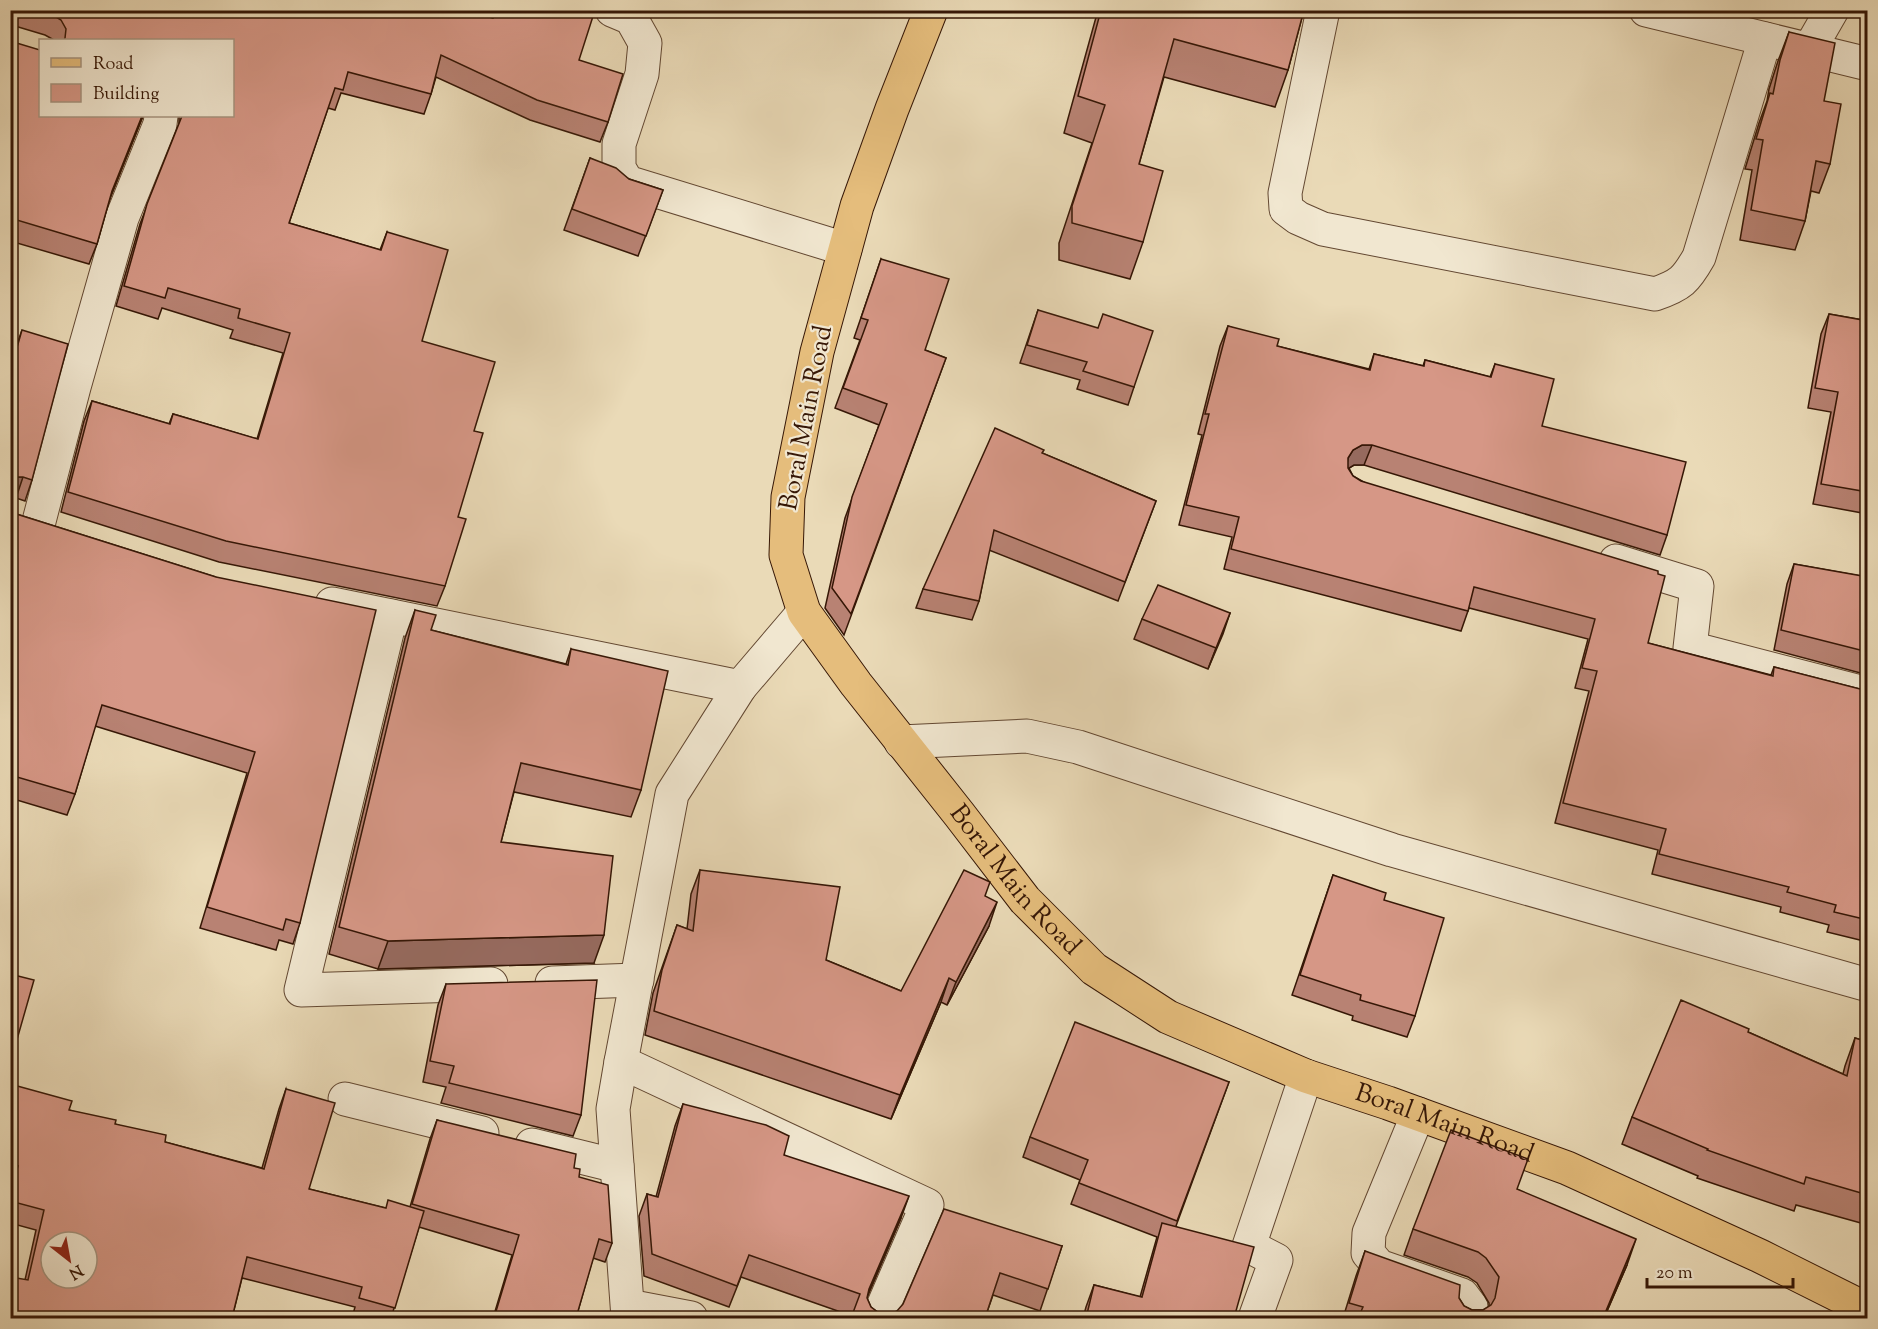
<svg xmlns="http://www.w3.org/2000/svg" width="1878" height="1329" font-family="'Sorts Mill Goudy',serif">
<rect width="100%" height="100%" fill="#eadab7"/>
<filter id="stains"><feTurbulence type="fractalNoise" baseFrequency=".00333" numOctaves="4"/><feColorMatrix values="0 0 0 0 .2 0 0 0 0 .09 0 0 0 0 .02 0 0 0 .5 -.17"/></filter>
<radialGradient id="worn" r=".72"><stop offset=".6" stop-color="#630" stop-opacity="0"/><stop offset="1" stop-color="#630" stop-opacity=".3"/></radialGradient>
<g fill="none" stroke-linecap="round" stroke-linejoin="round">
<defs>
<g id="minor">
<path d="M612 10 631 18 645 43 642 74 619 144V168L627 182 845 249"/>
<path d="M1323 10 1285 193 1286 209 1298 218 1323 229 1655 294C1681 285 1686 280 1699 257L1765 39"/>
<path d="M1646 10 1868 64"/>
<path d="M1809 50 1832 10"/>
<path d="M38 525 74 387 122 218 160 124 161 116"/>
<path d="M1616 561 1697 586 1690 648 1868 694"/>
<path d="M332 604 740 687 804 612"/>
<path d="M391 616 301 990 491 984"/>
<path d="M901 742 1027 736 1078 747 1392 850 1868 985"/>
<path d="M552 983 637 980"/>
<path d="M621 1062 927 1205 878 1318"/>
<path d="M345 1099 482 1133"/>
<path d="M1418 1114 1369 1233 1368 1253 1379 1266 1462 1295 1471 1307 1468 1318"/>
<path d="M532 1145 617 1166"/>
<path d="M628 1306 691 1318"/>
<path d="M628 1318 613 1109 621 1062 672 794 740 687"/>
<path d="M1255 1318 1276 1260 1249 1246 1306 1076"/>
</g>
<g id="major">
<path id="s1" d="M931 10 892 109 857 206 817 352 788 497 786 555 804 612 856 684 959 814 1025 900 1094 969 1168 1017 1306 1076 1388 1103 1567 1168 1760 1256 1868 1310"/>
</g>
</defs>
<use href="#minor" stroke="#634832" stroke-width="35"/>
<use href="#major" stroke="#361706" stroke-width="35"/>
<use href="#minor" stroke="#f1e7d0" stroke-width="33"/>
<use href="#major" stroke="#e5bd7c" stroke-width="33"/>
</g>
<g fill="#b88273" stroke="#361706" stroke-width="1.5">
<path d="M10 10H464L579 60 608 122 600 142 530 120 436 77 431 94 424 114 341 93 335 110 328 108 289 223 380 250 387 232 422 341 474 431 445 586 437 606 219 562 61 512 84 421 92 401 169 424 173 414 257 439 283 353 230 338 233 330 162 308 158 319 116 306 140 224 179 124V116H232V40H54L45 35 15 26H10Z"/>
<path d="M1098 10H1304L1288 70 1275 107 1164 77 1139 164 1143 242 1130 279 1059 260V243L1092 143 1064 133Z"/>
<path d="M1789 32 1824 101 1830 164 1819 193 1811 191 1805 221 1795 250 1740 240 1752 170 1745 169 1759 123 1767 101 1769 89 1778 61Z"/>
<path d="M10 41 40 116H143L110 198 97 244 89 264 10 241Z"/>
<path d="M590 158 629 179 663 190 638 256 564 230Z"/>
<path d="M881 259 925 350 946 358 844 635 825 608 845 518 879 425 835 408 860 340 854 338Z"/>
<path d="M1038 310 1134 387 1128 405 1077 389 1080 380 1020 363Z"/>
<path d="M1829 314 1868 321V514L1813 504 1831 412 1808 408 1821 334Z"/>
<path d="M1228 326 1277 346 1369 369 1374 354 1423 366 1425 360 1490 377 1495 364 1542 426 1667 535 1660 555 1364 465H1354L1349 468 1353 476 1648 643 1771 675 1774 667 1868 691V942L1827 932 1829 925 1780 912 1781 907 1652 874 1658 850 1555 823 1589 691 1575 688 1588 639 1469 608 1461 631 1224 569 1232 537 1179 525 1202 435 1198 434 1220 346Z"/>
<path d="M22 330 32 480 25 501 16 498 15 350Z"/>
<path d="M1042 453 1156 501 1118 601 989 550 979 601 972 620 916 608 923 589Z"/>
<path d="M10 512 216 577 300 923 293 944 279 940 276 950 200 928 247 773 95 726 75 794 67 815 10 798Z"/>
<path d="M1794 564 1866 577 1868 569V675L1774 650 1787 584Z"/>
<path d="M415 610 431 630 566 664 571 649 641 790 631 817 514 792 501 842 594 963 378 969 329 954 405 638Z"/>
<path d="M1230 613 1208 669 1134 639 1142 619Z"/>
<path d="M700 870 826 960 901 991 985 896 989 926 947 1005 941 1002 891 1119 645 1035 653 993 677 925 687 929 691 894Z"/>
<path d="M1333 875 1384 900 1415 1016 1407 1037 1352 1020 1353 1016 1292 995Z"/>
<path d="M446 984 581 1115 573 1136 441 1103 446 1087 423 1082 438 1005Z"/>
<path d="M1748 1032 1843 1074 1845 1066 1855 1038 1868 1042V1225L1796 1205 1794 1211 1697 1178 1698 1176 1622 1144 1632 1117Z"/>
<path d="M1229 1082 1176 1226 1234 1318H1083L1086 1307 1094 1285 1140 1297 1157 1237 1071 1204 1080 1180 1023 1157 1030 1137Z"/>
<path d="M10 1084 69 1110 115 1124 165 1142 262 1168 279 1109 286 1089 309 1189 385 1208 410 1207 430 1139 437 1120 574 1168 612 1243 605 1262 593 1258 576 1318H493L512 1255 419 1227 391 1318H352L355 1307 242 1278 232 1318 25 1280 36 1230 10 1223Z"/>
<path d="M683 1104 784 1155 901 1218 868 1295 867 1298 871 1307 879 1313 888 1315 1062 1246 1040 1311 993 1295 985 1318 852 1316 741 1277 729 1307 644 1276 639 1216 647 1194 656 1197 675 1126Z"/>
<path d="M1517 1189 1627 1265 1604 1318H1343L1356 1276 1365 1251 1459 1298 1464 1306 1472 1310H1483L1489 1307V1303L1477 1283 1468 1277 1404 1255 1413 1229Z"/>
</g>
<g fill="#966a5e" stroke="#361706" stroke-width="1.5">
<path d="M10 10H21L15 26H10Z"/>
<path d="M142 116H143L105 211 112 191Z"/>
<path d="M1362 445H1372L1364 465H1354L1346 470 1348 458 1353 450Z"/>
<path d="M13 477H23L16 498H10V479Z"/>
<path d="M1230 613 1223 634 1208 669 1216 648Z"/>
<path d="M997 902 989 926 947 1005 956 982Z"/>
<path d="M604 935 594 963 378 969 388 941Z"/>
<path d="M949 978 941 1002 891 1119 900 1095Z"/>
<path d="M909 1196 901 1218 861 1311 869 1289Z"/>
<path d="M1636 1239 1627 1265 1604 1318H1603Z"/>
</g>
<g fill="#d69786" stroke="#361706" stroke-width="1.5" fill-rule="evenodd">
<path d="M39 10H464L493 18 496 10H595L579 60 623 74 608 122 537 100 441 55 431 94 348 72 343 90 335 88 289 223 381 250 387 232 448 250 422 341 495 362 474 431 483 433 458 517 466 519 445 586 226 541 68 492 92 401 170 424 173 414 258 439 290 333 238 318 240 309 168 288 165 298 124 286 147 204 182 116H232V40H64L65 38 66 29 61 20 53 15Z"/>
<path d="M1101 10H1304L1288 70 1174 39 1139 164 1163 171 1143 242 1072 223V206L1105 105 1078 96Z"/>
<path d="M1789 32 1835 43 1824 101 1841 104 1830 164 1816 161 1805 221 1751 210 1763 140 1756 139 1770 93 1773 94 1780 60Z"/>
<path d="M10 41 40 50V116H142L112 191 97 244 10 218Z"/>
<path d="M590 158 616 168 629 179 663 190 646 236 572 209Z"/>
<path d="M881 259 949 279 925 350 946 358 851 614 832 588 852 497 887 404 843 388 868 320 861 318Z"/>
<path d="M1038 310 1098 328 1103 314 1153 331 1134 387 1083 371 1087 362 1027 345Z"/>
<path d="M1829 314 1868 321V492L1821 484 1838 392 1815 388Z"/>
<path d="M1228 326 1279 339 1277 346 1370 370 1374 354 1424 366 1425 360 1491 377 1495 364 1554 379 1542 426 1686 462 1667 535 1372 445H1362L1353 450 1348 458V468L1353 476 1361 481 1658 571V574L1665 576 1648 643 1773 676 1774 667 1868 691V920L1834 912 1836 905 1787 892 1789 887 1659 854 1666 829 1563 803 1597 671 1582 668 1595 619 1474 587 1468 611 1231 549 1239 517 1186 505 1209 414H1205Z"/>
<path d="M22 330 68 344 32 480 23 477H13L10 479V349L16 351Z"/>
<path d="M995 428 1044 450 1042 453 1156 501 1125 582 994 530 979 601 923 589Z"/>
<path d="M10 512 216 577 376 610 300 923 286 919 283 930 207 907 255 752 102 705 75 794 10 775V705L17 682 10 680Z"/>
<path d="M1794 564 1868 577V652L1781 630Z"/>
<path d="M1158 585 1230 613 1216 648 1142 619Z"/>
<path d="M415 610 436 615 431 630 568 665 571 649 668 671 641 790 521 763 501 842 613 856 604 935 388 941 339 927Z"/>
<path d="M700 870 840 887 826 960 901 991 964 870 990 882 985 896 997 902 956 982 949 978 900 1095 654 1011 662 970 677 925 693 931Z"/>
<path d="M1333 875 1386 893 1384 900 1444 918 1415 1016 1360 1000 1361 995 1300 975Z"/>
<path d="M10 974 34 980 10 1064Z"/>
<path d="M597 980 581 1115 449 1083 454 1066 430 1061 446 984Z"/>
<path d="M1681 1000 1749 1029 1748 1032 1847 1076 1855 1038 1868 1042V1195L1806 1177 1804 1184 1707 1150 1708 1149 1632 1117Z"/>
<path d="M1075 1022 1229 1082 1177 1221 1079 1183 1088 1160 1030 1137Z"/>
<path d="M10 1084 72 1101 69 1110 116 1120 115 1124 166 1135 165 1142 264 1169 286 1089 335 1103 309 1189 386 1208 388 1200 424 1211 395 1308 359 1298 362 1287 247 1257 232 1318H10V1277L28 1280 44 1210 10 1201V1195L18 1166 10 1165ZM51 1242H87V1278H51Z"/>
<path d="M683 1104 766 1125 789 1136 784 1155 909 1196 869 1289 867 1298 871 1307 879 1313 888 1315 897 1311 903 1304 944 1209 1062 1246 1048 1289 1000 1273 985 1318H851L860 1294 749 1255 737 1286 652 1254 647 1194 658 1197Z"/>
<path d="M437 1120 576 1154 574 1168 580 1169 579 1177 608 1185 612 1243 599 1239 576 1318H494L519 1235 412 1204Z"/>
<path d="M1451 1130 1528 1159 1517 1189 1636 1239 1603 1318H1358L1363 1307 1349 1303 1365 1251 1460 1285 1459 1298 1464 1306 1472 1310H1483L1491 1305 1495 1298 1499 1277 1486 1258 1478 1252 1413 1229Z"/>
<path d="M1162 1223 1254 1247 1234 1318H1086L1094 1285 1142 1297Z"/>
</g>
<g text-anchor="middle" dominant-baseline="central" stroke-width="4.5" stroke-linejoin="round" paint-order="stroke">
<g font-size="26" fill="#361706" stroke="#f1e7d0">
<text transform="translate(807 418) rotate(-79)">Boral Main Road</text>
<text stroke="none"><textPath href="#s1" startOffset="968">Boral Main Road</textPath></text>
<text stroke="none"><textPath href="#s1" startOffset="1472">Boral Main Road</textPath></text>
</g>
</g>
<rect width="1878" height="1329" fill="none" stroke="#eadab7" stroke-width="36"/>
<rect x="12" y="12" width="1854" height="1305" fill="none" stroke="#361706" stroke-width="3"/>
<rect x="18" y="18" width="1842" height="1293" fill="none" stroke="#361706" stroke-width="1.5"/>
<rect x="39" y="39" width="195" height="78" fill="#f1e7d0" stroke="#a6947f" stroke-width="1.5"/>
<rect x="51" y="58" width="30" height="9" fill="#e5bd7c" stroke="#a6947f" stroke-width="1.5"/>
<text x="93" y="69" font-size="18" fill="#361706">Road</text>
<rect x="51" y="84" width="30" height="18" fill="#d69786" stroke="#a6947f" stroke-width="1.5"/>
<text x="93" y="99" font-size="18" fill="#361706">Building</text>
<g transform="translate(69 1260) rotate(149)"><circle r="28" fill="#f1e7d0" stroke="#a6947f" stroke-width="1.5"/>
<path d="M0-4.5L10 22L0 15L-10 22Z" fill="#8f2418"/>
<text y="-9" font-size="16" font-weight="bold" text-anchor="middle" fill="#361706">N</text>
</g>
<path d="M1647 1278v9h146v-9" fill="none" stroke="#361706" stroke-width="3"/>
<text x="1656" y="1278" font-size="18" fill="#361706" stroke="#f1e7d0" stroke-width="4.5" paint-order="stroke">20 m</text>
<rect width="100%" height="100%" filter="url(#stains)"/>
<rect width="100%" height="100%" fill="url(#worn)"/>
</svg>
